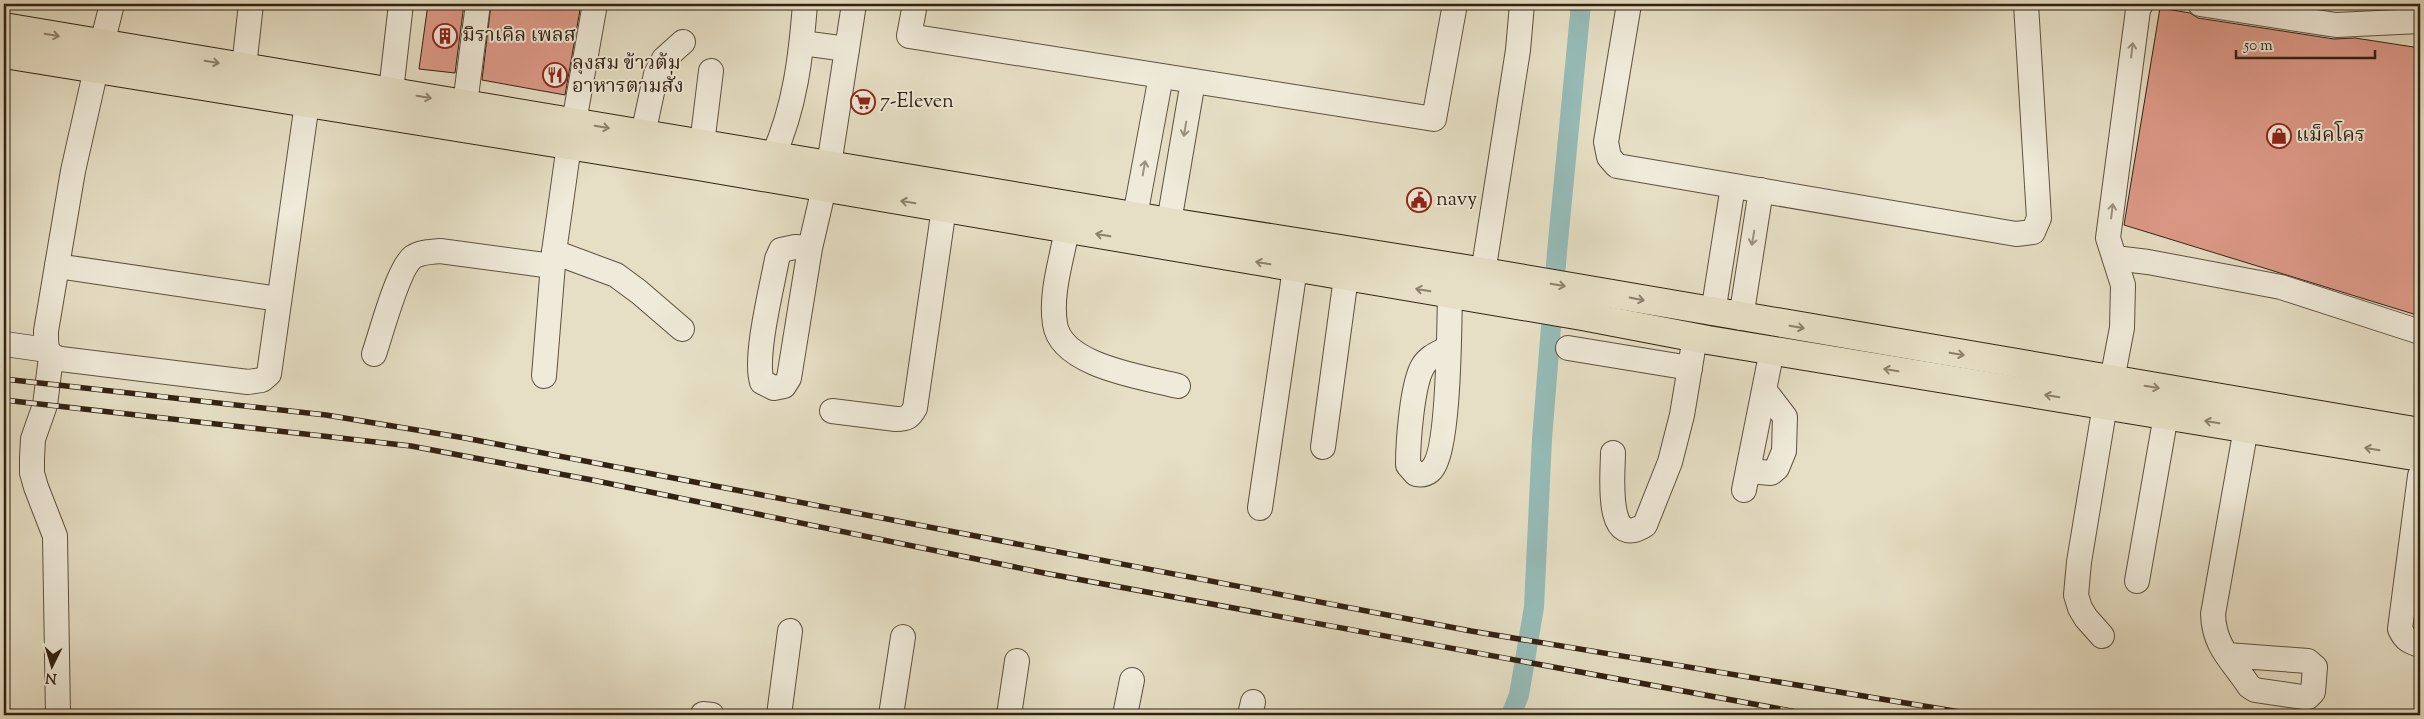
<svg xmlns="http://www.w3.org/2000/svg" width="2424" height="719" font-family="'Sorts Mill Goudy','Noto Serif Thai',serif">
<rect width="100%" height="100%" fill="#e6dfc5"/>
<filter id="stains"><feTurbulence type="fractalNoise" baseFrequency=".004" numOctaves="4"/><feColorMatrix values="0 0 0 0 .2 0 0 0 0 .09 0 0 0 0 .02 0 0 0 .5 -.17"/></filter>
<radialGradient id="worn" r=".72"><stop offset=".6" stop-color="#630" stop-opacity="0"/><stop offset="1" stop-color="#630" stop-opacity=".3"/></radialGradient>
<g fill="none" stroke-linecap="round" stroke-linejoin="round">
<path stroke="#96bcb8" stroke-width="20" d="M1511 715 1519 695 1534 607 1542 439 1557 252 1581 4"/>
</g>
<g fill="#de9a89" stroke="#312212">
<path d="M428 4H464L455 73 419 69Z"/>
<path d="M491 4H581L565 95 482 80Z"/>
<path d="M2160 8 2190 13 2198 18 2334 39 2355 38 2420 48V316L2124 225Z"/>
</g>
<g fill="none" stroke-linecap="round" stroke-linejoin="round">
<defs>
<g id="minor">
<path d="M915 4 909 36 1434 119 1455 4"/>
<path d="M1629 4 1606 142 1609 157 1617 166 2016 234 2033 232 2039 218 2026 4"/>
<path d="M2200 4 2336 25 2420 21"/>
<path d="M802 43 847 49"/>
<path d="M102 44 112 4"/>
<path d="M244 67 251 4"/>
<path d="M96 69 73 171 46 331C46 346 45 355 61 359L248 382 262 380 269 374 307 103"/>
<path d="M391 91 401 4"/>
<path d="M465 104 478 4"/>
<path d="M574 122 595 4"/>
<path d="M643 134 656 74 664 59 683 42"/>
<path d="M702 144 711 71"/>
<path d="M773 156C795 108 801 56 805 4"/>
<path d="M829 165 854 4"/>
<path d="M1135 216 1161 76"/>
<path d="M1169 222 1193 81"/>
<path d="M1067 229C1062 259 1050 293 1055 324 1061 366 1143 377 1178 386"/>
<path d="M810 248 795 247 781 250 777 259C772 287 754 357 762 382L774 388 784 386 789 378 810 248 824 188"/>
<path d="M554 252 616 275 639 292 682 329"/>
<path d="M2115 258 2148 262 2281 287 2420 332"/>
<path d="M57 266 279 299"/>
<path d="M1483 273 1518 50 1522 4"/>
<path d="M1713 313 1733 186"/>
<path d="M1741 318 1761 190"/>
<path d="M5 344 47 350"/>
<path d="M1448 348C1439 353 1429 356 1423 366 1412 384 1408 443 1408 465L1416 474C1421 475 1425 475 1430 471 1450 455 1449 324 1450 294"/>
<path d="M1568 348 1690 368"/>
<path d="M374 354C381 334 398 268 413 257 420 252 431 252 440 251L552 266"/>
<path d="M51 357 45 405 33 439 32 458V473L36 487 55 536 58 715"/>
<path d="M544 376 554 252 569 145"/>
<path d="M2112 380 2122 328 2123 285 2108 238 2138 10 2141 4"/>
<path d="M832 411 896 419C907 419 910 417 915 408L944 208"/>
<path d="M1323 447 1346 277"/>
<path d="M1613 453C1613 472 1604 552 1645 525L1670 462 1682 415 1695 337"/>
<path d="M1748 471 1771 473 1777 468 1784 451 1785 417 1765 391"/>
<path d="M2420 476 2400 629C2405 640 2410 642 2420 645"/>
<path d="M1744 490 1772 350"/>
<path d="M1260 508 1295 268"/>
<path d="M2137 581 2166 415"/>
<path d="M2102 636 2086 618 2080 608 2076 595 2079 562 2105 405"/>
<path d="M2227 655 2308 661 2315 667 2313 692 2308 697H2303L2255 690 2249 686C2232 660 2214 647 2213 614L2246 428"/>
<path d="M703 714 712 715"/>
<path d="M779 715 790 631"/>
<path d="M891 715 903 637"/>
<path d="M1009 715 1017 661"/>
<path d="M1125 715 1132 680"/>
<path d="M1250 715 1253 702"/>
</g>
<g id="major">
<path d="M4 27 1169 222 1466 269 2420 432"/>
<path d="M4 54 698 166 1582 316 1708 340 2420 457"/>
</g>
</defs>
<use href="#minor" stroke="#5e513f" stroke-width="26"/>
<use href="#major" stroke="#312212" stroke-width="30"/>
<use href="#minor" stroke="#efead9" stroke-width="24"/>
<use href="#major" stroke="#e6dfc5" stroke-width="28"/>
<defs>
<g id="rail">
<path d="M4 379 326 415 465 438 1471 631 1978 715"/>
<path d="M4 400 411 446 592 480 1044 573 1813 715"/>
</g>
</defs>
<use href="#rail" stroke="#312212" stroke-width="5.5"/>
<use href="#rail" stroke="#efead9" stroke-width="4" stroke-dasharray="11" stroke-linecap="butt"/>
</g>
<defs><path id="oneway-shaft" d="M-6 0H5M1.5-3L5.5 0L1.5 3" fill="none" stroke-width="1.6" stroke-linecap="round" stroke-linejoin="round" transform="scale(1.25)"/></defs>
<g stroke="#8c806c">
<use href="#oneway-shaft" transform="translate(52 35) rotate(10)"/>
<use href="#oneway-shaft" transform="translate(212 62) rotate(9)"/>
<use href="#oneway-shaft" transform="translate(424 97) rotate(10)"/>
<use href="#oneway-shaft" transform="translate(602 127) rotate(10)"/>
<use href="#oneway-shaft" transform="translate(908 202) rotate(-171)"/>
<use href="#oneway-shaft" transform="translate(1103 235) rotate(-170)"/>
<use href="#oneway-shaft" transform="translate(1263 263) rotate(-170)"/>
<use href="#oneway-shaft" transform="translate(1558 285) rotate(10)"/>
<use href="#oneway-shaft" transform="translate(1423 290) rotate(-170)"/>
<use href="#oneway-shaft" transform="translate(1637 299) rotate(11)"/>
<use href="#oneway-shaft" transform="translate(1797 327) rotate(9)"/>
<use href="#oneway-shaft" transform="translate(1957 354) rotate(9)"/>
<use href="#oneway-shaft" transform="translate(1891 370) rotate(-171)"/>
<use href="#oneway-shaft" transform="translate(2152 387) rotate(10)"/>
<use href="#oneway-shaft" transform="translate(2052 396) rotate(-171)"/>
<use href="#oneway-shaft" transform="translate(2212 422) rotate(-171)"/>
<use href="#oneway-shaft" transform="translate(2372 449) rotate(-171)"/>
</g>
<g stroke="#9a907f">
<use href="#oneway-shaft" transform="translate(2132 50) rotate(-83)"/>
<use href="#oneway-shaft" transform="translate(1185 129) rotate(100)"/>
<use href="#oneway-shaft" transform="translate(1144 168) rotate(-80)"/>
<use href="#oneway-shaft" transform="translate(2112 211) rotate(-83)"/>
<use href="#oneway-shaft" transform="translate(1753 238) rotate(100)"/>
</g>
<defs>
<symbol id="building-ring" viewBox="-11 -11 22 22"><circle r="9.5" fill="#efead9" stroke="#8f2418" stroke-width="1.5"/><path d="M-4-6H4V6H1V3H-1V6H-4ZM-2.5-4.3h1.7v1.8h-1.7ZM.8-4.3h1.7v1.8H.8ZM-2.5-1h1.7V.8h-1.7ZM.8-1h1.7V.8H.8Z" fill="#8f2418"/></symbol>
<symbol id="restaurant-ring" viewBox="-11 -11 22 22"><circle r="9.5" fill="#efead9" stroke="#8f2418" stroke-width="1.5"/><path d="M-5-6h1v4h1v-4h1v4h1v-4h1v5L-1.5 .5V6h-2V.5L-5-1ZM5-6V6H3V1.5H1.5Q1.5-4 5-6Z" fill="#8f2418"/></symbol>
<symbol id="supermarket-ring" viewBox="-11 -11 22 22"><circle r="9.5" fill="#efead9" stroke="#8f2418" stroke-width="1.5"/><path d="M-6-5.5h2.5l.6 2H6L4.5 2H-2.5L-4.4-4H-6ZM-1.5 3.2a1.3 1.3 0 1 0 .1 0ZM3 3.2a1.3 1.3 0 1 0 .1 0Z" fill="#8f2418"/></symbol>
<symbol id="shop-ring" viewBox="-11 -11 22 22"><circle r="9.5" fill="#efead9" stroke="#8f2418" stroke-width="1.5"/><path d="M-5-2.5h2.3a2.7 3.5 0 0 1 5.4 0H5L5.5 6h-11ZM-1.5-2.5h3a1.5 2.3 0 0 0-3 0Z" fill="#8f2418"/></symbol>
<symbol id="civic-ring" viewBox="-11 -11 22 22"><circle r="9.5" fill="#efead9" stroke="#8f2418" stroke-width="1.5"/><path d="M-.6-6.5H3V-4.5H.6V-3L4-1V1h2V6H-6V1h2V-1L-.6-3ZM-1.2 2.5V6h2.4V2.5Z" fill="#8f2418"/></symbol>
</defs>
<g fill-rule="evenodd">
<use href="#building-ring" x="431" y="22" width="28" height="28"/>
<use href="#restaurant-ring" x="541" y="61" width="28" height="28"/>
<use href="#supermarket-ring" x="849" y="88" width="28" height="28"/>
<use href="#shop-ring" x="2265" y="122" width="28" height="28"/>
<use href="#civic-ring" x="1405" y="186" width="28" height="28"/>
</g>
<g text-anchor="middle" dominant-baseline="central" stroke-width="4" stroke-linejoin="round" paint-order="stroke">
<g font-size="20" fill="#312212" stroke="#efead9" text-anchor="start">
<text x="462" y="36">มิราเคิล เพลส</text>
<text x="572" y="64">ลุงสม ข้าวต้ม<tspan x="572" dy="23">อาหารตามสั่ง</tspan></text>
<text x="880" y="102">7-Eleven</text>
<text x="2296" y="136">แม็คโคร</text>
<text x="1436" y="200">navy</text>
</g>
</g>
<rect width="2424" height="719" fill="none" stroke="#e6dfc5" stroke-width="20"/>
<rect x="5" y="5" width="2414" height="709" fill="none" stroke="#312212" stroke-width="2.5"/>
<rect x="10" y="10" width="2404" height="699" fill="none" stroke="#312212"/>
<g transform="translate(52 666) rotate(185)" stroke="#efead9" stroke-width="4" paint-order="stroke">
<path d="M0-4L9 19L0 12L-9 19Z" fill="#312212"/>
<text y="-8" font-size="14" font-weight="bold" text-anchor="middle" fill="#312212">N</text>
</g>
<path d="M2236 50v8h139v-8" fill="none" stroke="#312212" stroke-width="2.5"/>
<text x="2244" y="50" font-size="15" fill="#312212" stroke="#efead9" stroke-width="4" paint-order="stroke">50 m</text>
<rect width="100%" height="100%" filter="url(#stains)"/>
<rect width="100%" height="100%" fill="url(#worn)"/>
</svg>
